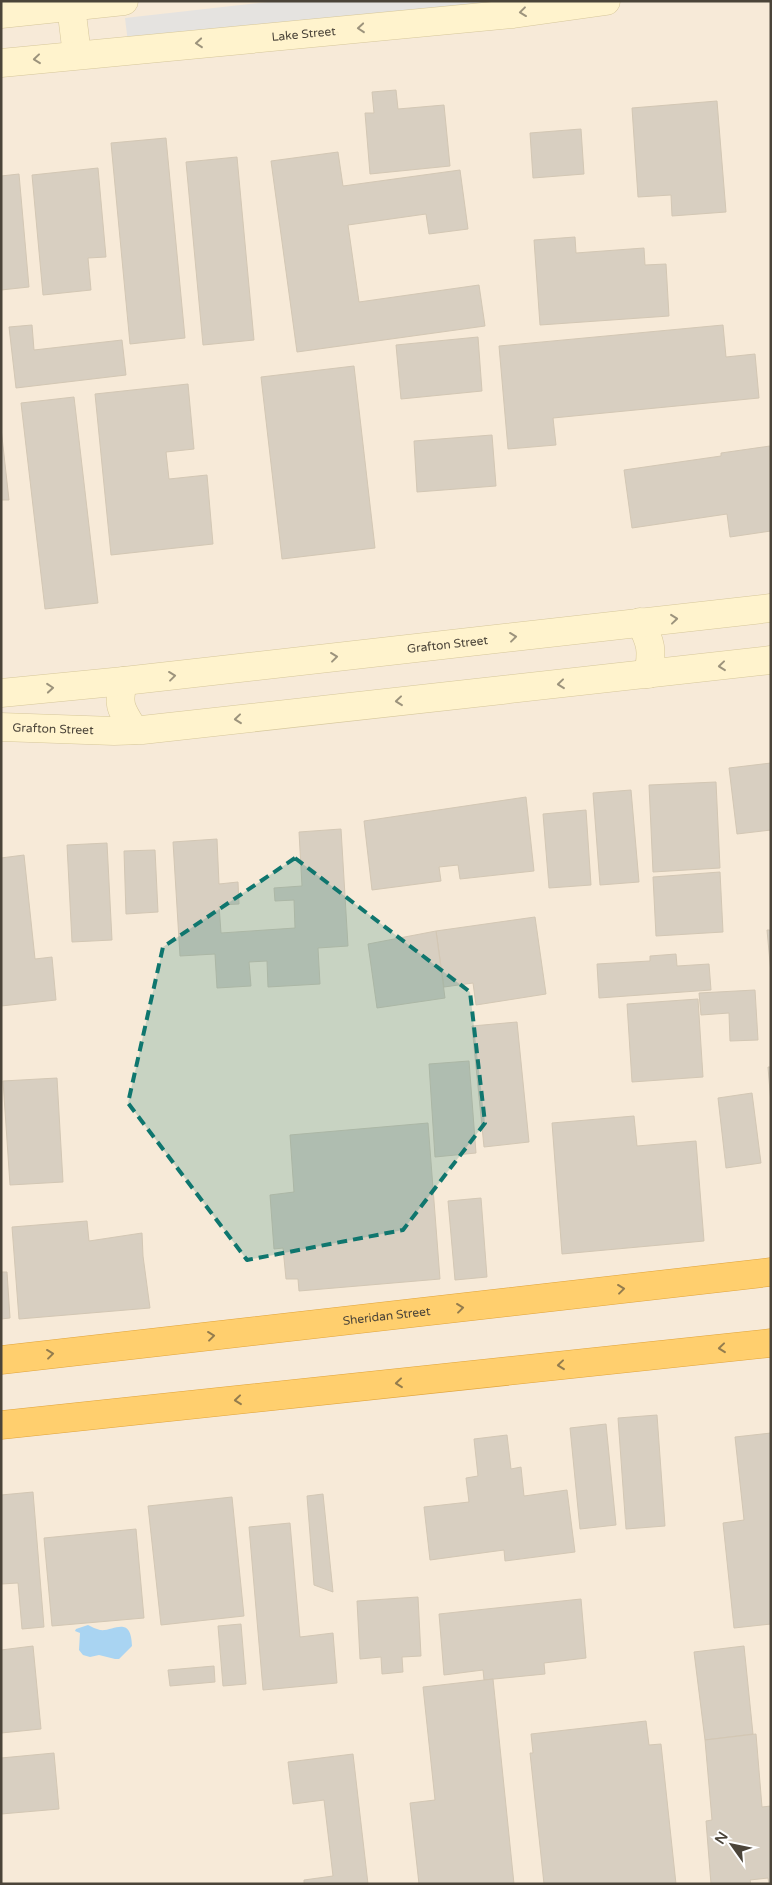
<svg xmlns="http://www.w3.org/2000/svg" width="772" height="1885" font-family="'Varela Round',sans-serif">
<rect width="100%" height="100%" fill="#f6f3ec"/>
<rect fill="#f7ead8" x="1" y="1" width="770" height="1883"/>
<path fill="#e5e3e0" d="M276 1H503L128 43 125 18Z"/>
<path fill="#a9d4f2" d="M88 1625C92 1627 96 1629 100 1630 113 1632 131 1614 132 1646L119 1659H115L99 1655 90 1657 83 1655 79 1650 80 1633 75 1631 76 1629Z"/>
<g fill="#d8cfc1" stroke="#d3c7b4">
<path d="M396 90 398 109 444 105 450 166 370 174 365 113H374L372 92Z"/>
<path d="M717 101 726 212 672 216 671 195 638 197 632 108Z"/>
<path d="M581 129 584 174 533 178 530 133Z"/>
<path d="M166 138 185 338 130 344 111 143Z"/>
<path d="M338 152 343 186 460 170 468 229 429 234 426 214 348 225 359 302 479 285 485 326 297 352 271 161Z"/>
<path d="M237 157 254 340 203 345 186 162Z"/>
<path d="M98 168 106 257 88 258 91 290 43 295 32 175Z"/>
<path d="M19 174 29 287 1 290V176Z"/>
<path d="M575 237 576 253 644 248 645 265 666 264 669 316 540 325 534 240Z"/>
<path d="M32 325 34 350 122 340 126 375 16 388 9 327Z"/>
<path d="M723 325 726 357 755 354 759 398 553 418 556 445 508 449 499 346Z"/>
<path d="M478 337 482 391 401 399 396 345Z"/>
<path d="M354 366 375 548 282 559 261 377Z"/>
<path d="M188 384 194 449 166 452 169 479 207 475 213 544 111 555 95 394Z"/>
<path d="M74 397 98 603 45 609 21 403Z"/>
<path d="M1 428 9 500H1Z"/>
<path d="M492 435 496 486 417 492 414 441Z"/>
<path d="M770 446 771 531 730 537 727 514 632 528 624 470 721 456V453Z"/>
<path d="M771 763V830L737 834 729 768Z"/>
<path d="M716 782 720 868 653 872 649 785Z"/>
<path d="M631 790 639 882 600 885 593 793Z"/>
<path d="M526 797 534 871 460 879 458 865 439 867 441 881 372 890 364 821Z"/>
<path d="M586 810 591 885 549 888 543 814Z"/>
<path d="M341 829 348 946 318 948 320 984 268 987 267 961 249 962 251 986 217 988 215 954 180 956 173 842 217 839 219 884 238 882 239 904 219 905 221 933 295 928 294 900 275 901 274 888 302 886 299 832Z"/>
<path d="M107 843 112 940 72 942 67 845Z"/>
<path d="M155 850 158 912 126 914 124 851Z"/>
<path d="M24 855 35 959 52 957 56 1000 1 1006V858Z"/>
<path d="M720 872 723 932 656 936 653 877Z"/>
<path d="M535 917 546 994 476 1005 473 983 444 987 436 931Z"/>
<path d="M767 930H771V973Z"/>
<path d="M436 931 445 998 377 1008 368 944Z"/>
<path d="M676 954 677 966 709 964 711 990 599 998 597 964 650 961V956Z"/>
<path d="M755 990 758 1040 730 1041 729 1013 701 1015 699 993Z"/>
<path d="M698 999 703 1077 632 1082 627 1004Z"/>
<path d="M517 1022 529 1142 484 1147 472 1026Z"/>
<path d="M469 1061 476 1153 435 1157 429 1064Z"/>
<path d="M768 1067H771V1103Z"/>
<path d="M57 1078 63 1182 10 1185 3 1081Z"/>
<path d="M752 1093 761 1163 726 1168 718 1098Z"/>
<path d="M634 1116 637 1146 696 1141 704 1241 562 1254 552 1123Z"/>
<path d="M428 1123 440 1279 299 1291 298 1279H286L283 1248 274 1249 270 1195 294 1192 290 1135Z"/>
<path d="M481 1198 487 1277 455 1280 448 1201Z"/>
<path d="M87 1221 89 1241 142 1233 143 1256 150 1308 19 1319 12 1227Z"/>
<path d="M1 1272H7L10 1318 1 1319Z"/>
<path d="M657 1415 665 1526 626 1529 618 1418Z"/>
<path d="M606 1424 616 1525 580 1529 570 1428Z"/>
<path d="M771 1433V1624L734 1628 723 1523 744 1520 735 1437Z"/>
<path d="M507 1435 511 1469 521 1467 524 1496 567 1490 575 1552 505 1561 504 1550 430 1560 424 1507 469 1502 466 1478 478 1476 474 1439Z"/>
<path d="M33 1492 44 1627 22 1629 18 1583 1 1584V1495Z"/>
<path d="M323 1494 333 1592 314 1585 307 1496Z"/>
<path d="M232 1497 244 1616 161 1625 148 1506Z"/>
<path d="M290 1523 300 1637 333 1633 337 1683 263 1690 249 1527Z"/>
<path d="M136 1529 144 1618 52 1626 44 1538Z"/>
<path d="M418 1597 421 1656 402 1657 403 1672 382 1674 381 1657 360 1659 357 1601Z"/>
<path d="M581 1599 586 1658 544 1663 545 1674 484 1680 483 1670 444 1675 439 1614Z"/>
<path d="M241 1624 246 1684 223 1686 218 1626Z"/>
<path d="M33 1646 41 1729 1 1733V1650Z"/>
<path d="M744 1646 753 1734 705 1740 694 1652Z"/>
<path d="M214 1666 215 1682 170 1686 168 1670Z"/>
<path d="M493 1679 514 1884H419L410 1803 435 1800 423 1687Z"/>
<path d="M646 1721 649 1745 661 1744 676 1884H544L530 1753H533L531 1734Z"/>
<path d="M756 1734 762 1807 771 1806V1884H769L768 1878 750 1880 751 1884H711L706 1821 712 1820 705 1740Z"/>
<path d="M54 1753 59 1809 1 1814V1758Z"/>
<path d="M353 1754 368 1884H304V1880L333 1876 324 1800 293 1804 288 1762Z"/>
</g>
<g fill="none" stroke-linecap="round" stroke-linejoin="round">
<defs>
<g id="secondary">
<path d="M71 6 77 55"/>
<path d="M1 14 124 1"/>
<path id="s1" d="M1 63 513 14 606 1"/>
<path d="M640 622C651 642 653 651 648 674"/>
<path d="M124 681C116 704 122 711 134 730"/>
<path id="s2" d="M1 693 124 681 771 608"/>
<path id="s3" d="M1 727 114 731 142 730 771 660"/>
</g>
<g id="highway">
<path id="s4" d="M1 1360 771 1272"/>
<path d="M1 1425 771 1343"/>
</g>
</defs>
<use href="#secondary" stroke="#d6c79b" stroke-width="29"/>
<use href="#highway" stroke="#e0a43c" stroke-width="29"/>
<use href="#secondary" stroke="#fff3cd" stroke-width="28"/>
<use href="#highway" stroke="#ffcf6e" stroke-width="28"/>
</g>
<defs><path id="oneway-chevron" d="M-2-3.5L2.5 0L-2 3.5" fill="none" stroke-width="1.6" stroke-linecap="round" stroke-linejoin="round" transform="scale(1.25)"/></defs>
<g stroke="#9c937c">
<use href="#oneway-chevron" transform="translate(523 12) rotate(173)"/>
<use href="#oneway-chevron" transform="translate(361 28) rotate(175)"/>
<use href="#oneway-chevron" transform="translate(199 43) rotate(175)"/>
<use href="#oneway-chevron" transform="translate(37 59) rotate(174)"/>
<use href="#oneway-chevron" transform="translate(674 619) rotate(-6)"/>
<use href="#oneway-chevron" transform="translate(513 637) rotate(-7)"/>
<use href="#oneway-chevron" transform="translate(334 657) rotate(-7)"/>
<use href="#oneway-chevron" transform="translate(722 666) rotate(174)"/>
<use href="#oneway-chevron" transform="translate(172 676) rotate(-7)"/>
<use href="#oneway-chevron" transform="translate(561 684) rotate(174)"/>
<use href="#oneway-chevron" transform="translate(50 688) rotate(-5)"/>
<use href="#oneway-chevron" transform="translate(399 701) rotate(174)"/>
<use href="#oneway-chevron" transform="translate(238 719) rotate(174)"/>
</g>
<g stroke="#937c4e">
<use href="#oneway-chevron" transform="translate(621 1289) rotate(-7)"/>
<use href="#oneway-chevron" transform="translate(460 1308) rotate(-7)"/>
<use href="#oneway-chevron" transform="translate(211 1336) rotate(-7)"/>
<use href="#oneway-chevron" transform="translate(722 1348) rotate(174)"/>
<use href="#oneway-chevron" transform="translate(50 1354) rotate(-7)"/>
<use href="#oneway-chevron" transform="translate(561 1365) rotate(174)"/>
<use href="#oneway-chevron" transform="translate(399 1383) rotate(174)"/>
<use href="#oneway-chevron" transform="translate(238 1400) rotate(174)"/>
</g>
<path fill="#0f766e" fill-opacity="0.2" stroke="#0f766e" stroke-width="4" stroke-dasharray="10 6" stroke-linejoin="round" d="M295 858 470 992 485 1123 403 1230 247 1260 128 1103 163 947Z"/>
<g text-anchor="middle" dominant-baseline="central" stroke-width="4" stroke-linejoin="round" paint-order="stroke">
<g font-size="12" fill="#4b4439" stroke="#fff">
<text stroke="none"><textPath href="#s1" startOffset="304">Lake Street</textPath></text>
<text stroke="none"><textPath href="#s2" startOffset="449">Grafton Street</textPath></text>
<text stroke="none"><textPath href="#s3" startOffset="52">Grafton Street</textPath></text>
<text stroke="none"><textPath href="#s4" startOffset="388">Sheridan Street</textPath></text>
</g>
</g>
<rect width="772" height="1885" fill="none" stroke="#4b4439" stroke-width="5"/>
<g transform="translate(732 1845) rotate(303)" stroke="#ffffff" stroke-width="4" paint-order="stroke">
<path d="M0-4L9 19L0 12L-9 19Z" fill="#4b4439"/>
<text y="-8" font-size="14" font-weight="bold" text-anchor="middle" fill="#4b4439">N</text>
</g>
</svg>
